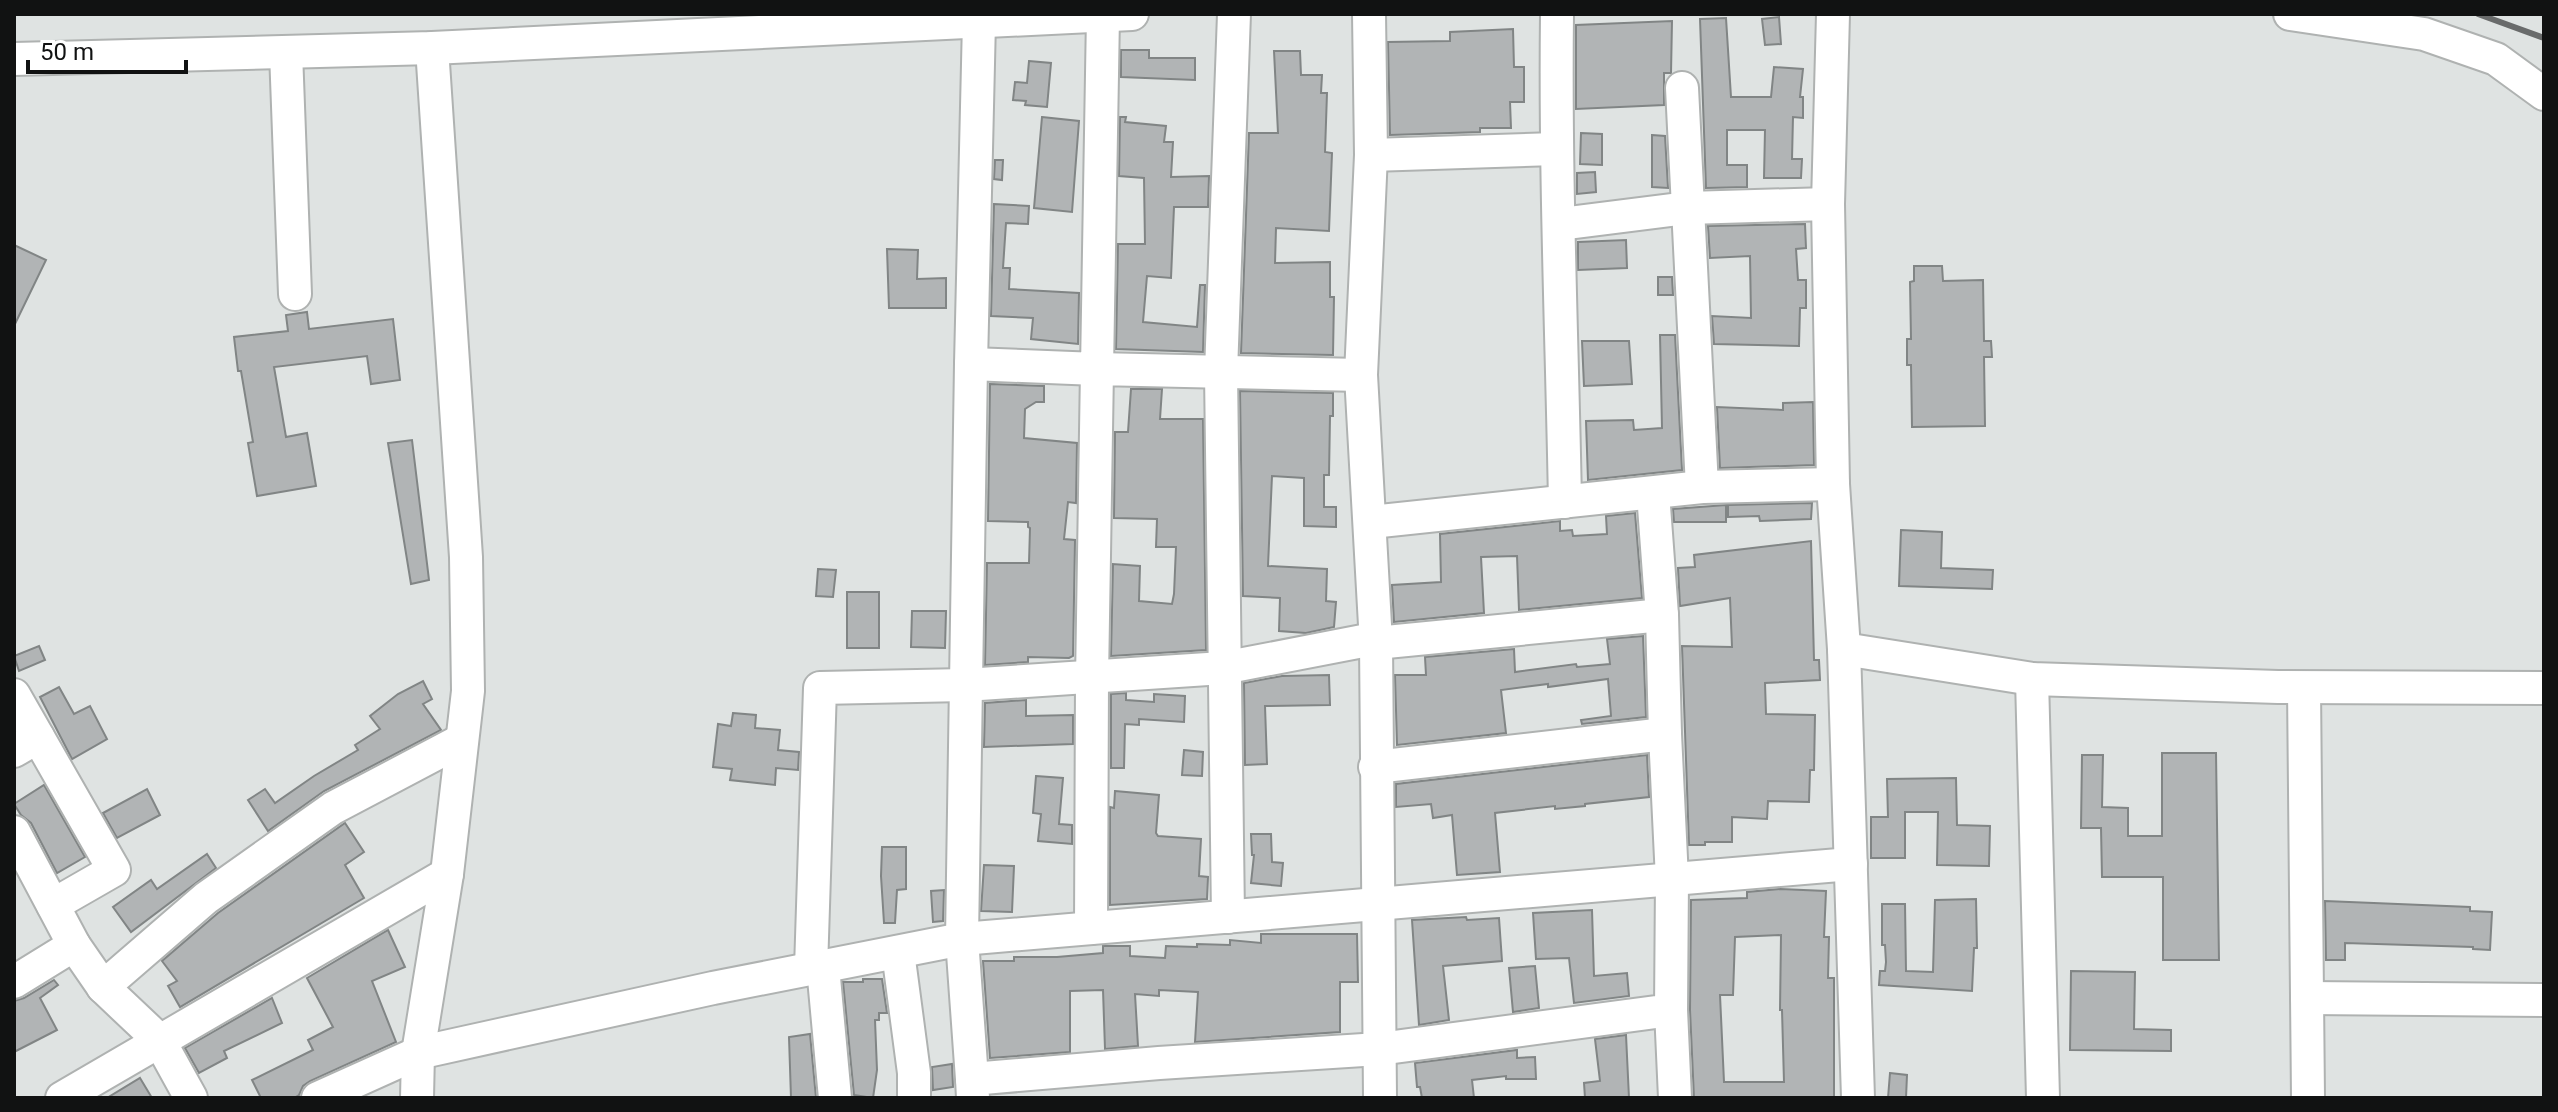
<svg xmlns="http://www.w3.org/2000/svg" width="2558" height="1112" font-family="Roboto,sans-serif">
<rect width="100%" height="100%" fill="#dfe3e2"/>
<g fill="#b1b4b5" stroke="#818585" stroke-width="2" fill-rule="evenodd">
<path d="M1779 17 1781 44 1765 45 1762 19Z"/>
<path d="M1726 18 1731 97H1771L1774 67 1803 69 1800 97H1803V118L1793 117 1792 159H1802L1801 178H1764L1765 130H1727V165H1747V187L1706 188 1700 19Z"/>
<path d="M1672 21 1671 73H1664V105L1576 109V25Z"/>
<path d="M1513 29 1514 67H1524V102H1510L1511 128H1480V132L1390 135 1388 42 1450 41V32Z"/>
<path d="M1121 50H1149V58H1195V80L1121 77Z"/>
<path d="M1274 51H1300L1301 75H1322L1321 93H1327L1325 152 1332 153 1329 231 1276 228 1275 263 1330 262V297H1334L1333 355 1241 353 1249 133H1278Z"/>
<path d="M1029 61 1051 63 1047 107 1025 105 1026 101 1013 100 1015 82 1027 83Z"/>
<path d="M1042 117 1079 121 1072 212 1034 208Z"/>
<path d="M1120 117H1126L1125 122 1166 126 1164 142H1173L1171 177 1209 176 1208 207H1174L1171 278 1147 276 1143 322 1197 327 1200 285H1205L1203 352 1116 349 1118 244H1145L1144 178 1119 176Z"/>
<path d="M1581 133 1602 134V165L1580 164Z"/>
<path d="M1652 135 1665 136 1668 188 1652 187Z"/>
<path d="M995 160H1003L1002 180 994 179Z"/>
<path d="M1595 172 1596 192 1577 194V173Z"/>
<path d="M994 204 1029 206 1028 224 1006 223 1003 268H1010L1009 289 1079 293 1078 344 1031 339 1033 318 991 316Z"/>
<path d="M1805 224 1806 248 1796 249 1798 280H1806V308H1800L1799 346 1714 344 1712 316 1751 318 1750 256 1710 258 1708 226Z"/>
<path d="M1626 240 1627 268 1578 270V242Z"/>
<path d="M14 245 46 260 14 326Z"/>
<path d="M887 249 918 250 917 279 946 278V308H889Z"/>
<path d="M1914 266H1942L1943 281 1983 280 1984 341H1991L1992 357H1984L1985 426 1912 427 1911 365H1907V339H1911L1910 282 1914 281Z"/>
<path d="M1658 277H1672L1673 295H1658Z"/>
<path d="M307 312 309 329 393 319 400 380 371 384 367 356 274 367 286 437 307 433 316 486 257 496 248 443 253 442 241 371H238L234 337 288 331 286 315Z"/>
<path d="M1660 335H1675L1682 470 1588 480 1586 421 1633 420 1634 430 1662 428Z"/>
<path d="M1582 341H1629L1632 384 1584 386Z"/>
<path d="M990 384 1044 386V402H1036L1025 409 1024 438 1077 443 1076 503 1068 502 1064 539 1075 540 1073 656 1069 658 1028 657V662L985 665 987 563H1029L1030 528 1028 527V522L988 521Z"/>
<path d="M1131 389H1162L1160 419H1203L1206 650 1111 656 1113 564 1140 566 1139 601 1172 604 1174 594 1176 547H1156L1157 519 1114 518 1115 432H1128Z"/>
<path d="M1240 391 1333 393V416H1330L1329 475H1324V507H1336V527L1304 526V478L1272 476 1268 566 1327 569 1326 601 1336 602 1334 627 1306 633 1279 631 1280 598 1243 596Z"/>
<path d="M1813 402 1814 465 1720 468 1717 407 1783 410V403Z"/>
<path d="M412 440 429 580 411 584 388 443Z"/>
<path d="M1812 503 1811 519 1760 521 1759 516 1728 517V505Z"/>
<path d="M1726 505V522H1674L1673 509Z"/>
<path d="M1635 513 1642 598 1519 610 1517 556 1481 557 1484 613 1394 622 1392 585 1441 582 1440 534 1560 521V531L1572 530 1573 536 1607 534 1606 516Z"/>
<path d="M1901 530 1942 532 1941 568 1993 570 1992 589 1899 586Z"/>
<path d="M1811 541 1814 660H1819L1820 680 1765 683 1766 714 1815 715 1814 770H1810L1809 802 1768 801 1767 819 1732 817V842H1705V845H1689L1682 646 1732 647 1730 598 1680 606 1678 568 1695 567 1694 555Z"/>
<path d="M818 569 836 570 833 597 816 596Z"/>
<rect x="847" y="592" width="32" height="56"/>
<path d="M912 611H946L945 648 911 647Z"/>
<path d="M1643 636 1646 717 1582 724 1581 720 1611 716 1608 679 1548 687V684L1501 690 1506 733 1397 745 1395 675H1426L1425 657 1514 649 1515 672 1576 664 1577 667 1610 664 1607 639Z"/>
<path d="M39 646 45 660 19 671 14 656Z"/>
<path d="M1329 675 1330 705 1265 706 1267 764 1245 765 1244 683 1282 676Z"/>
<path d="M423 681 432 699 423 704 441 730 324 791 268 831 248 800 265 789 275 803 314 776 358 750 355 745 380 729 370 716 398 694Z"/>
<path d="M59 687 74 714 90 706 107 739 72 759 40 697Z"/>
<path d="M1126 693V700L1154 702V694L1185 696 1184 722 1139 719V725L1125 724 1124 768H1111V694Z"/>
<path d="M1026 700V716L1073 715V744L984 747 985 703Z"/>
<path d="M733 713 756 715 755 728 780 730 778 750 799 752 798 770 776 768 775 785 730 780 732 769 713 767 718 724 731 726Z"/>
<path d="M1184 750 1203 752 1202 776 1182 775Z"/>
<path d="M2162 753H2216L2219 960H2163V877H2102L2101 828H2081L2082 755H2103L2102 807 2128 808V836H2162Z"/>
<path d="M1647 755 1649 797 1585 804V806L1555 809V806L1495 813 1500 872 1457 875 1452 815 1433 818 1431 804 1396 807V784Z"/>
<path d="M1036 776 1063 778 1059 824 1072 825V844L1038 841 1041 814 1033 813Z"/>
<path d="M1956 778 1957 825 1990 826 1989 866 1937 865 1938 812H1905V858H1871V817H1888L1887 779Z"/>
<path d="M44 785 85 857 57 873 31 823 21 815 14 804Z"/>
<path d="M147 789 160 815 117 838 103 813Z"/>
<path d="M1115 791 1159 795 1156 833 1158 836 1201 839 1199 876 1208 877 1207 899 1110 905V807L1114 808Z"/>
<path d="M345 823 364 852 345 865 364 898 180 1007 168 986 177 981 162 961 218 913Z"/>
<path d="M1251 834H1271L1272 862 1283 863 1281 886 1251 883 1254 855H1252Z"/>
<path d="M882 847H906V889L897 890 895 923H884L881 876Z"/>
<path d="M207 854 216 868 131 932 113 907 151 880 157 889Z"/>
<path d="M984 865 1014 866 1012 912 981 911Z"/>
<path d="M1780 889 1826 891 1824 937H1829L1828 978H1834V1098H1694L1690 1010 1691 900 1747 898V892ZM1781 935 1780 1010H1782L1784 1082H1724L1720 995H1733L1735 937Z"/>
<path d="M944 890 943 921 933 922 931 891Z"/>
<path d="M1976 899 1977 948H1974L1972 991 1879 985 1880 971H1885L1886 962 1885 945H1882V904H1905L1906 971 1933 972 1935 900Z"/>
<path d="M2325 901 2470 907V911L2492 912 2490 950 2473 949V947L2345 943V960H2326Z"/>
<path d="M1592 910 1594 976 1627 973 1629 996 1574 1003 1569 958 1536 959 1533 913Z"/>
<path d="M1466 917 1467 920 1499 918 1502 961 1443 966 1449 1020 1419 1025 1412 920Z"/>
<path d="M388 930 405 967 372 981 396 1042 310 1081 303 1086 299 1095 294 1098H261L252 1080 313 1050 308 1040 333 1027 307 978Z"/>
<path d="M1261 934H1357L1358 982H1340V1032L1195 1042 1198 992 1159 990V996L1135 994 1138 1046 1105 1049 1103 990 1070 991V1052L990 1058 983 961H1014V957H1057L1103 953V946H1130V956L1165 958 1166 946 1197 947V944L1230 945V940L1261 943Z"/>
<path d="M1535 966 1539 1008 1513 1012 1509 968Z"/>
<path d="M2071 971 2135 972 2134 1029 2171 1030V1051L2070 1050Z"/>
<path d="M863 979H882L887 1013H879V1020H875L877 1070 873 1098 854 1095 843 982H863Z"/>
<path d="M54 980 58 985 40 998 57 1030 14 1052V1001L24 998Z"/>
<path d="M272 998 282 1023 224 1051 227 1058 199 1073 185 1048Z"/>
<path d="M810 1034 816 1098H791L789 1037Z"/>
<path d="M1626 1035 1629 1098H1585L1584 1083 1600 1081 1595 1039Z"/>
<path d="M1517 1050V1058L1535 1057 1536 1079H1506V1076L1472 1080 1474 1098H1422L1420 1087H1417L1415 1063Z"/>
<path d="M952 1064 953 1087 933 1090 932 1067Z"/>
<path d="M1890 1073 1907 1075 1906 1098H1888Z"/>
<path d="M140 1078 152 1098H107Z"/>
</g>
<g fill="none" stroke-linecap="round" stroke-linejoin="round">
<defs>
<g id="minor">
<path d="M1369 14 1371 155 1361 375 1376 643 1380 1098"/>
<path d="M1557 14C1555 177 1562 339 1565 502"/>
<path d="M1833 14 1828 204 1833 484 1844 649 1858 1098"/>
<path d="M2290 14 2424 34 2496 59 2544 94"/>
<path d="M286 52 295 294"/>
<path d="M14 59 432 48 1132 14"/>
<path d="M1682 88 1702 487"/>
<path d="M1371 155 1555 149"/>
<path d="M1560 224 1687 208 1828 204"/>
<path d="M971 364 1097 369 1103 15"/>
<path d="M1371 522 1702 487 1833 484"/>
<path d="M1844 649 2032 679 2278 687 2544 688"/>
<path d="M2032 679 2043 1098"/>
<path d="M2304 688 2308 1098"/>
<path d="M14 695 38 737"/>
<path d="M14 751 38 737 114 870 53 905"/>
<path d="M1375 767 1665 734"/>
<path d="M14 832 74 945 14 982"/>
<path d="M1228 917 1221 372 1234 14"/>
<path d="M1091 928 1092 680 1097 369 1361 375"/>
<path d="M74 945 103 987 159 1040 191 1098"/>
<path d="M898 952 914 1073V1098"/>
<path d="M823 967 835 1098"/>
<path d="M811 969 820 688 965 685 1223 668 1368 640 1376 643 1662 615"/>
<path d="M103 987 206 898 333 808 462 740"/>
<path d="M2307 998 2544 1000"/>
<path d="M1671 1010 1675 1098"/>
<path d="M972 1079 962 939 971 364 979 21"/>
<path d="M62 1098 447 874"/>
<path d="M318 1098 418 1053 713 988 962 939 1851 864"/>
<path d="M417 1098 418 1053 447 874 468 691 466 557 432 48"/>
<path d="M973 1098 972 1079 1159 1063 1379 1049 1671 1010 1672 879 1665 734 1662 615 1653 493"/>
</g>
</defs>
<use href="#minor" stroke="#afb2b1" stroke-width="36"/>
<use href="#minor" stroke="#fff" stroke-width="32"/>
<path stroke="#696b6b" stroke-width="6" d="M2478 14 2544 38"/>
</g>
<rect width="2558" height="1112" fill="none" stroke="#111212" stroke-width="32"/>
<path d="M28 60v12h158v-12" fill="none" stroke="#111212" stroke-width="4"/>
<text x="40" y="60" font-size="24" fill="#111212" stroke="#ffffff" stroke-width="6" paint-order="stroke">50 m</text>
</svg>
